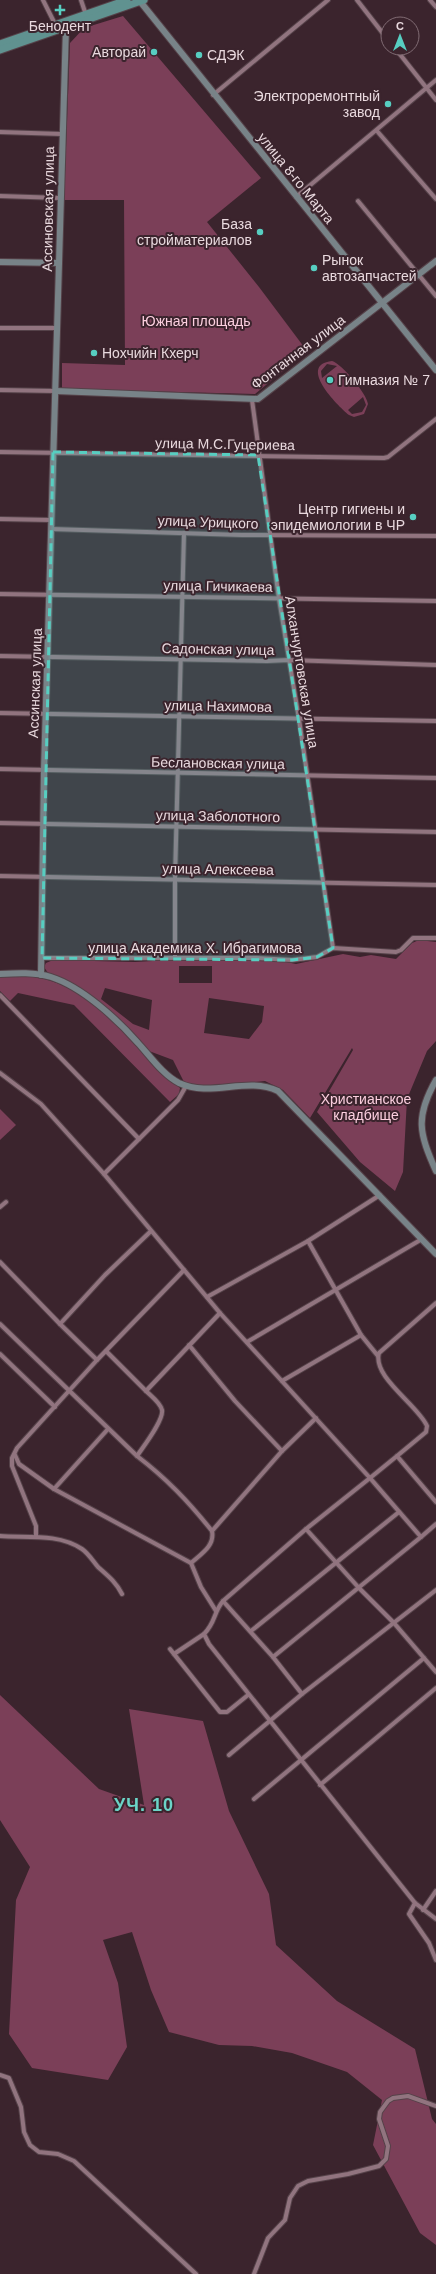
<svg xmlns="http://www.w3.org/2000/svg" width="436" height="2274" font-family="Helvetica,sans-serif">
<rect width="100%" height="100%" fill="#3b242d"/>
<g fill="#7b3f58" fill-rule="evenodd">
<path d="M123 16 261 178 207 222 259 287 307 351 255 394 62 389V363L125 365 124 200H64L70 43 84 28Z"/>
<path d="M332 361C342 364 367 394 368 404L364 414 354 417 349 415C337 405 297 365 332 361ZM327 364 337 366 322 378 321 371ZM363 397 366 405 362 412 352 414 348 410Z"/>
<path d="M419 940 436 942V1041L427 1051 407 1099 403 1172 395 1191 360 1162 317 1112 353 1050 352 1048 310 1118 283 1090 265 1081 215 1087 195 1086 184 1082 173 1060 149 1051 92 998 48 973 44 967 46 963 53 960 135 962 187 959 277 960 296 964 343 954 360 957 371 955 396 959 412 943ZM179 966H212V983H179ZM105 988 152 1000 149 1030 133 1024 101 999ZM209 998 264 1006 262 1022 249 1039 204 1033Z"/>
<path d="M28 976C98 984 130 1048 180 1088L179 1094 170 1102 74 1005 18 993 10 1001 0 991V977Z"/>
<path d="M0 1109 16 1125 0 1140Z"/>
<path d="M0 1695 99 1789 144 1805 129 1709 203 1721 229 1811 269 1894 276 1945 337 2001 415 2049 432 2119 436 2124V2245L420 2233 373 2145 382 2100 347 2072 292 2053 252 2046 219 2045 169 2032 151 1990 132 1932 103 1940 118 1983 127 2047 108 2080 32 2068 9 2034 16 1900 30 1867 0 1820Z"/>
</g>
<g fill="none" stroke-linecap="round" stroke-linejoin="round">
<defs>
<g id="street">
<path d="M43 0 56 26"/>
<path d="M81 0 86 15"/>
<path d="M357 0 388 40"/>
<path d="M430 0 436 7"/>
<path d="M395 48 436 100"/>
<path d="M213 95 328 0"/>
<path d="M377 131 436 199"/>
<path d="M0 132 62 134"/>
<path d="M0 196 60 198"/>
<path d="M296 197 436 80"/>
<path d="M358 201 436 296"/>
<path d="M0 328H58"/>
<path d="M0 390 56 391"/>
<path d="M252 400 279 599 299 719 333 948"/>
<path d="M0 452 384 458 388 457 436 419"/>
<path d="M0 519 51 520"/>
<path d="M51 529 242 535 436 536"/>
<path d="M0 594 436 601"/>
<path d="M0 656 267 661 289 660 436 665"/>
<path d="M0 713 436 721"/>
<path d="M0 769 436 778"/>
<path d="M0 823 436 832"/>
<path d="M0 876 436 885"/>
<path d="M175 957V879L184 533"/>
<path d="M42 958H256L292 960 317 957 333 948 396 952 401 950 413 938H436"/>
<path d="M0 995 139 1139 178 1100 186 1086"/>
<path d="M0 1073 41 1104 104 1174 139 1139"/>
<path d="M104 1174 220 1313 370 1478 397 1456 436 1502"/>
<path d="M0 1207 6 1202"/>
<path d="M308 1241 361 1335 378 1356"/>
<path d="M0 1262 60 1324"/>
<path d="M207 1297 308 1241 380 1195"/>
<path d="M0 1324 137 1456"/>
<path d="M247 1342 422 1239"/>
<path d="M189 1345 235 1401 282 1451 316 1418"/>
<path d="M106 1351 146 1391"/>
<path d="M0 1354 55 1407"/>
<path d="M97 1360 60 1324 105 1275 150 1232"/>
<path d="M282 1381 361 1335"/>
<path d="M15 1455 19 1464 54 1489 191 1563 201 1587 216 1611"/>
<path d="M397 1456 426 1432 427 1426C418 1405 372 1377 379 1353L436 1303"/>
<path d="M370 1478 421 1537 273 1657 223 1601 306 1529Z"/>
<path d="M54 1489 108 1429"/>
<path d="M306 1529 359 1588 394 1623 436 1672"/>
<path d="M212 1531 282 1451"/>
<path d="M0 1536C26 1538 58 1533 82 1549 88 1553 93 1561 98 1567 108 1576 116 1582 122 1594"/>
<path d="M36 1536V1526L12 1466V1458L17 1448 97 1360 184 1270"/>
<path d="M421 1537 436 1524"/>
<path d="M191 1563C201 1554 215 1546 212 1531 188 1501 167 1479 137 1456 143 1447 164 1420 162 1410 160 1402 151 1396 146 1391L220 1313"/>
<path d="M223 1601C213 1613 216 1622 204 1634L209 1644 415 1903"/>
<path d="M251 1631 399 1512"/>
<path d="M170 1649 220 1712H227L248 1695"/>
<path d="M174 1654 204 1634"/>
<path d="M273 1657 302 1694"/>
<path d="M229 1755 302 1694 436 1590"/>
<path d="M320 1785 436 1688"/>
<path d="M254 1799 424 1658"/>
<path d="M423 1910 436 1891"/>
<path d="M436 1919 415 1903 409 1914 429 1943 436 1960"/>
<path d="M0 2075 9 2078 21 2107 24 2132 30 2145 39 2152 58 2154 74 2161 196 2274"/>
<path d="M254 2274 268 2238 285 2220 290 2198 298 2186 308 2181 348 2174 379 2166 386 2159 388 2146 379 2119 380 2112 388 2101 393 2098 408 2096 436 2106"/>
</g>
<g id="secondary">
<path d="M139 0 436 370"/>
<path d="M0 262 59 263"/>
<path d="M56 391 258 399 436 261"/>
<path d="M0 974C17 973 35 972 51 977 82 987 117 1019 138 1043 150 1056 163 1075 179 1083 211 1098 247 1076 278 1091L436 1254"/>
<path d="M41 975 44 770 66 27"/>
<path d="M436 1080C415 1117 419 1133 436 1171"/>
</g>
<g id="primary">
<path d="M0 44 127 0"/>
<path d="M0 50 144 0"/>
</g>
</defs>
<use href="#street" stroke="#554249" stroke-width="6"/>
<use href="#secondary" stroke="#554249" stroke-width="8"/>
<use href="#primary" stroke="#554249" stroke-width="9"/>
<use href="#street" stroke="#91747f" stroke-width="4"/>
<use href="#secondary" stroke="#788388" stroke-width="6"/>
<use href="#primary" stroke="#609290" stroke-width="7"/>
</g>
<path fill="#57cec1" fill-opacity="0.2" stroke="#57cec1" stroke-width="3" stroke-dasharray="8 5" stroke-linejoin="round" d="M53 452 258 455 333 948 317 957 292 960 42 958Z"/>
<g fill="#57cec1" stroke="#3b242d" stroke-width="1.5">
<path d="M58 4h4v4h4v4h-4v4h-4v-4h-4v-4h4z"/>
<circle cx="154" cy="52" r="4"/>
<circle cx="199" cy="55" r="4"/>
<circle cx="388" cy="104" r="4"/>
<circle cx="260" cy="232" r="4"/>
<circle cx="314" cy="268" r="4"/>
<circle cx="94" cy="353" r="4"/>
<circle cx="330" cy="380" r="4"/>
<circle cx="413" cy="517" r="4"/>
</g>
<g text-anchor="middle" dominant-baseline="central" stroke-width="4" stroke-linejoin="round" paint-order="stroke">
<g font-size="14" fill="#e9d9de" stroke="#3b242d" text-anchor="end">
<text x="60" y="26" text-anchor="middle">Бенодент</text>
<text x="146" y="52">Авторай</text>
<text x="207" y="55" text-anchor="start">СДЭК</text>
<text x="380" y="96">Электроремонтный<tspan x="380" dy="16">завод</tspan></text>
<text x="252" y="224">База<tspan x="252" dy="16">стройматериалов</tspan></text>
<text x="322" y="260" text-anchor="start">Рынок<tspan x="322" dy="16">автозапчастей</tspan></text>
<text x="102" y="353" text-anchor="start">Нохчийн Кхерч</text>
<text x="338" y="380" text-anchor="start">Гимназия № 7</text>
<text x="405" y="509">Центр гигиены и<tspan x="405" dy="16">эпидемиологии в ЧР</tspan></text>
</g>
<g font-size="14" fill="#e9d9de" stroke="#3b242d">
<text transform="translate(296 178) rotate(51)">улица 8-го Марта</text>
<text transform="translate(48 209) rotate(-89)">Ассиновская улица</text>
<text transform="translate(298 352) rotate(-37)">Фонтанная улица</text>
<text transform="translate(225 444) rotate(1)">улица М.С.Гуцериева</text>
<text transform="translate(208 522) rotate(2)">улица Урицкого</text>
<text transform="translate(218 586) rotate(1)">улица Гичикаева</text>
<text transform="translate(218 649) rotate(1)">Садонская улица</text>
<text transform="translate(302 672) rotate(81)">Алханчуртовская улица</text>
<text transform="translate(35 683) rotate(-88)">Ассинская улица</text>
<text transform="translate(218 706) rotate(1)">улица Нахимова</text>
<text transform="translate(218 763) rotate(1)">Беслановская улица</text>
<text transform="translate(218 816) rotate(1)">улица Заболотного</text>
<text transform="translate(218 869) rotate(1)">улица Алексеева</text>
<text x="195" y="948">улица Академика Х. Ибрагимова</text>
</g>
<g font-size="14" fill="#fccfdf" stroke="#3b242d">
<text x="196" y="321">Южная площадь</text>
<text x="366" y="1099">Христианское<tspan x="366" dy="16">кладбище</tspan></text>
</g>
<g font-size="18" font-weight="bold" letter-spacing="1" fill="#6bd5c8" stroke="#3b242d">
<text x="144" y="1805">УЧ. 10</text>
</g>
</g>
<g transform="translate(400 36)"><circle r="19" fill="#3b242d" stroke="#816c74"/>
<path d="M0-3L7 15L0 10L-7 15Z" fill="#57cec1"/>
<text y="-6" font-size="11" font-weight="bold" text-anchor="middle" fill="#e9d9de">С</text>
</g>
</svg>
